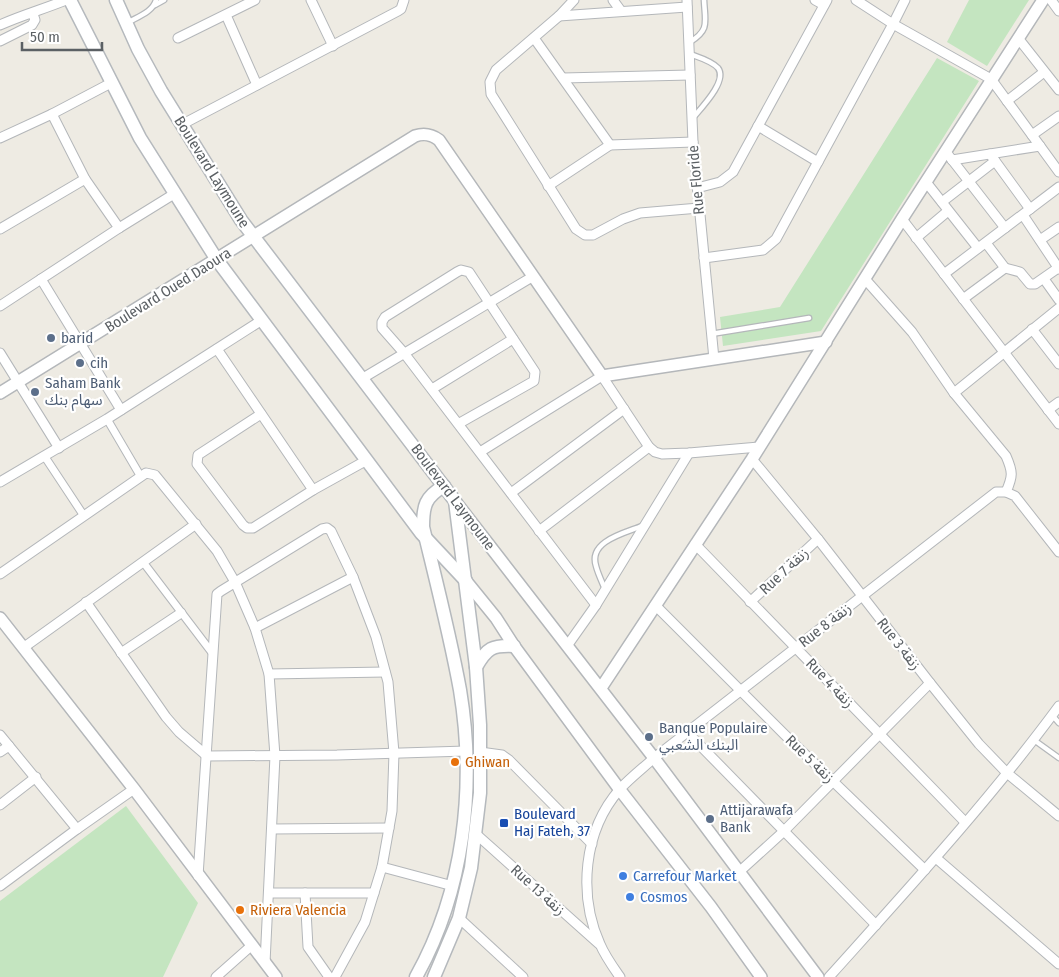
<svg xmlns="http://www.w3.org/2000/svg" width="1059" height="977" font-family="'Fira Sans Condensed','Noto Sans Arabic',sans-serif">
<rect width="100%" height="100%" fill="#eeebe3"/>
<g fill="#c4e5c0">
<path d="M969 0H1029L987 66 947 42Z"/>
<path d="M937 58 979 81 821 331 723 346 720 317 780 307Z"/>
<path d="M126 806 198 903 163 977H0V901Z"/>
</g>
<g fill="none" stroke-linecap="round" stroke-linejoin="round">
<defs>
<g id="service">
<path d="M155 5 164 0"/>
<path d="M127 23C137 17 153 12 156 0"/>
<path d="M690 42C710 30 705 22 704 0"/>
<path d="M690 54C698 57 712 61 718 68 728 81 701 108 692 119"/>
<path d="M711 334 809 318"/>
<path d="M605 589C602 582 598 574 596 566 588 541 625 533 642 526"/>
<path d="M1052 715 1059 723"/>
<path d="M1034 740 1059 758"/>
</g>
<g id="pedestrian">
<path d="M107 419 141 477"/>
<path d="M45 457 84 516"/>
<path d="M143 562 213 654"/>
</g>
<g id="minor">
<path d="M311 0 333 46"/>
<path d="M574 0 559 16 496 70 490 82 491 94 576 229 585 235H593L623 219 640 213 699 208"/>
<path d="M613 0 621 11"/>
<path d="M687 0 693 142 714 359"/>
<path d="M815 0 824 5"/>
<path d="M856 0 893 24 991 79 1059 172"/>
<path d="M1051 0 1059 11"/>
<path d="M226 15 257 85"/>
<path d="M559 16 687 7"/>
<path d="M0 25C22 15 44 9 66 0"/>
<path d="M178 38 255 0"/>
<path d="M534 38 610 145"/>
<path d="M1018 38 1059 90"/>
<path d="M0 41 32 25 35 20 33 14"/>
<path d="M563 78 690 75"/>
<path d="M1007 101 1044 72"/>
<path d="M52 114 85 179 119 228"/>
<path d="M181 125 398 11 401 9 404 0"/>
<path d="M758 126 818 162"/>
<path d="M1032 135 1059 116"/>
<path d="M0 138 52 114 111 83"/>
<path d="M946 152 1005 228"/>
<path d="M990 154 1030 209"/>
<path d="M952 160 1040 146"/>
<path d="M926 182 978 248"/>
<path d="M548 186 610 145 693 142"/>
<path d="M697 188 720 182 733 172 827 0"/>
<path d="M942 202 995 161"/>
<path d="M1023 215 1059 269"/>
<path d="M902 219 1059 424"/>
<path d="M0 229 85 179"/>
<path d="M916 238 948 211"/>
<path d="M1040 240 1059 227"/>
<path d="M704 258 763 250 776 239 893 24 905 0"/>
<path d="M1005 268 1020 272 1030 284H1035L1058 268"/>
<path d="M944 274 1059 187"/>
<path d="M41 279 121 410"/>
<path d="M865 279 912 332 954 393 1006 456C1013 472 1013 476 1006 492"/>
<path d="M1044 279 1059 300"/>
<path d="M963 299 1005 268 986 243"/>
<path d="M0 306 119 228 174 194"/>
<path d="M1032 329 1059 364"/>
<path d="M217 349 313 490"/>
<path d="M0 353 59 448"/>
<path d="M363 378 532 277"/>
<path d="M432 389 513 339"/>
<path d="M954 393 1059 308"/>
<path d="M1048 410 1059 402"/>
<path d="M261 414 198 455 197 464 243 525 247 528H253L313 490 367 460"/>
<path d="M458 424 534 381 535 372 469 272 461 270 457 272 385 317 382 322V328L404 353 596 605"/>
<path d="M480 452 602 376 649 447 655 452 662 454 689 453 759 447"/>
<path d="M752 459 818 539 930 683 979 744 1007 773 1059 816"/>
<path d="M0 482 107 419 262 320"/>
<path d="M511 493 624 409"/>
<path d="M539 531 649 447"/>
<path d="M695 544 965 822"/>
<path d="M0 574 146 473 155 475 217 551 235 582 255 628 269 674 275 756 265 963"/>
<path d="M86 602 166 717 179 732 207 756 337 755 466 751"/>
<path d="M750 602 818 539"/>
<path d="M655 605 785 735 925 870"/>
<path d="M255 628 353 577"/>
<path d="M567 646 596 605 689 453"/>
<path d="M23 648 196 524"/>
<path d="M121 653 181 613"/>
<path d="M269 674 385 672"/>
<path d="M688 733 876 925"/>
<path d="M0 735 77 829"/>
<path d="M0 752 9 746"/>
<path d="M480 752 502 755 509 760 592 844"/>
<path d="M0 805 36 777"/>
<path d="M272 829 389 828"/>
<path d="M476 834 599 944"/>
<path d="M936 858 1059 964"/>
<path d="M382 867 453 886"/>
<path d="M739 872 783 832 930 683"/>
<path d="M198 876 217 594 221 591 322 529 327 528 331 531 353 577 376 637 388 682 394 753 392 811 382 867 365 922 335 977"/>
<path d="M0 886 77 829 134 789"/>
<path d="M269 893H374"/>
<path d="M305 893 308 947 329 977"/>
<path d="M459 918 523 977"/>
<path d="M216 977 251 946"/>
<path d="M620 977C613 967 605 956 600 944 578 895 583 831 620 789 630 778 643 768 654 758L996 492H1006L1015 496 1059 552"/>
<path d="M829 977C908 889 989 801 1059 706"/>
</g>
<g id="tertiary">
<path d="M0 393 415 136C424 133 431 134 439 140L602 376 826 342"/>
<path d="M455 501 654 758 818 977"/>
<path d="M466 581 496 618 514 646 620 790 711 907 761 977"/>
<path d="M0 618 134 789 276 977"/>
<path d="M601 688 752 459 902 219 1043 0"/>
</g>
<g id="secondary">
<path d="M70 0 140 138 217 260 421 533 466 581"/>
<path d="M116 0 138 49 161 91 241 220 455 501 476 667 480 725V793L471 868 459 918 434 977"/>
<path d="M476 667C487 648 492 645 514 646"/>
<path d="M416 977C464 891 476 787 460 690 450 635 436 581 423 527 423 506 425 497 444 486"/>
</g>
</defs>
<use href="#service" stroke="#b4b7ba" stroke-width="7"/>
<use href="#pedestrian" stroke="#b4b7ba" stroke-width="9"/>
<use href="#minor" stroke="#b4b7ba" stroke-width="11"/>
<use href="#tertiary" stroke="#b4b7ba" stroke-width="14"/>
<use href="#secondary" stroke="#b5b9bd" stroke-width="15"/>
<use href="#service" stroke="#fff" stroke-width="4.5"/>
<use href="#pedestrian" stroke="#fff" stroke-width="7"/>
<use href="#minor" stroke="#fff" stroke-width="9"/>
<use href="#tertiary" stroke="#fff" stroke-width="11"/>
<use href="#secondary" stroke="#fff" stroke-width="12"/>
</g>
<g fill="#5c6f8a" stroke="#fff" stroke-width="2">
<circle cx="51" cy="338" r="5"/>
<circle cx="80" cy="363" r="5"/>
<circle cx="35" cy="392" r="5"/>
<circle cx="649" cy="737" r="5"/>
<circle cx="710" cy="819" r="5"/>
</g>
<g fill="#e8710a" stroke="#fff" stroke-width="2">
<circle cx="455" cy="762" r="5"/>
<circle cx="240" cy="910" r="5"/>
</g>
<rect fill="#1a4fb4" stroke="#fff" stroke-width="2" x="499" y="818" width="10" height="10" rx="2.5"/>
<g fill="#3f7fe0" stroke="#fff" stroke-width="2">
<circle cx="623" cy="876" r="5"/>
<circle cx="630" cy="897" r="5"/>
</g>
<g text-anchor="middle" dominant-baseline="central" stroke-width="4.5" stroke-linejoin="round" paint-order="stroke">
<g font-size="15" fill="#5b6064" stroke="#fff">
<text transform="translate(212 172) rotate(58)">Boulevard Laymoune</text>
<text transform="translate(696 180) rotate(-95)">Rue Floride</text>
<text transform="translate(168 290) rotate(-32)">Boulevard Oued Daoura</text>
<text transform="translate(453 497) rotate(53)">Boulevard Laymoune</text>
<text transform="translate(784 571) rotate(-43)">Rue 7 زنقة</text>
<text transform="translate(825 625) rotate(-38)">Rue 8 زنقة</text>
<text transform="translate(899 644) rotate(52)">Rue 3 زنقة</text>
<text transform="translate(830 683) rotate(46)">Rue 4 زنقة</text>
<text transform="translate(810 759) rotate(44)">Rue 5 زنقة</text>
<text transform="translate(538 890) rotate(42)">Rue 13 زنقة</text>
</g>
<g font-size="15" fill="#4e5e75" stroke="#fff" text-anchor="start">
<text x="61" y="338">barid</text>
<text x="90" y="363">cih</text>
<text x="45" y="383">Saham Bank<tspan x="45" dy="17">سهام بنك</tspan></text>
<text x="659" y="728">Banque Populaire<tspan x="659" dy="17">البنك الشعبي</tspan></text>
<text x="720" y="810">Attijarawafa<tspan x="720" dy="17">Bank</tspan></text>
</g>
<g font-size="15" fill="#c56008" stroke="#fff" text-anchor="start">
<text x="465" y="762">Ghiwan</text>
<text x="250" y="910">Riviera Valencia</text>
</g>
<g font-size="15" fill="#164399" stroke="#fff" text-anchor="start">
<text x="514" y="814">Boulevard<tspan x="514" dy="17">Haj Fateh, 37</tspan></text>
</g>
<g font-size="15" fill="#366cbe" stroke="#fff" text-anchor="start">
<text x="633" y="876">Carrefour Market</text>
<text x="640" y="897">Cosmos</text>
</g>
</g>
<path d="M22 42v8h80v-8" fill="none" stroke="#5b6064" stroke-width="2.5"/>
<text x="30" y="42" font-size="15" fill="#5b6064" stroke="#ffffff" stroke-width="4" paint-order="stroke">50 m</text>
</svg>
